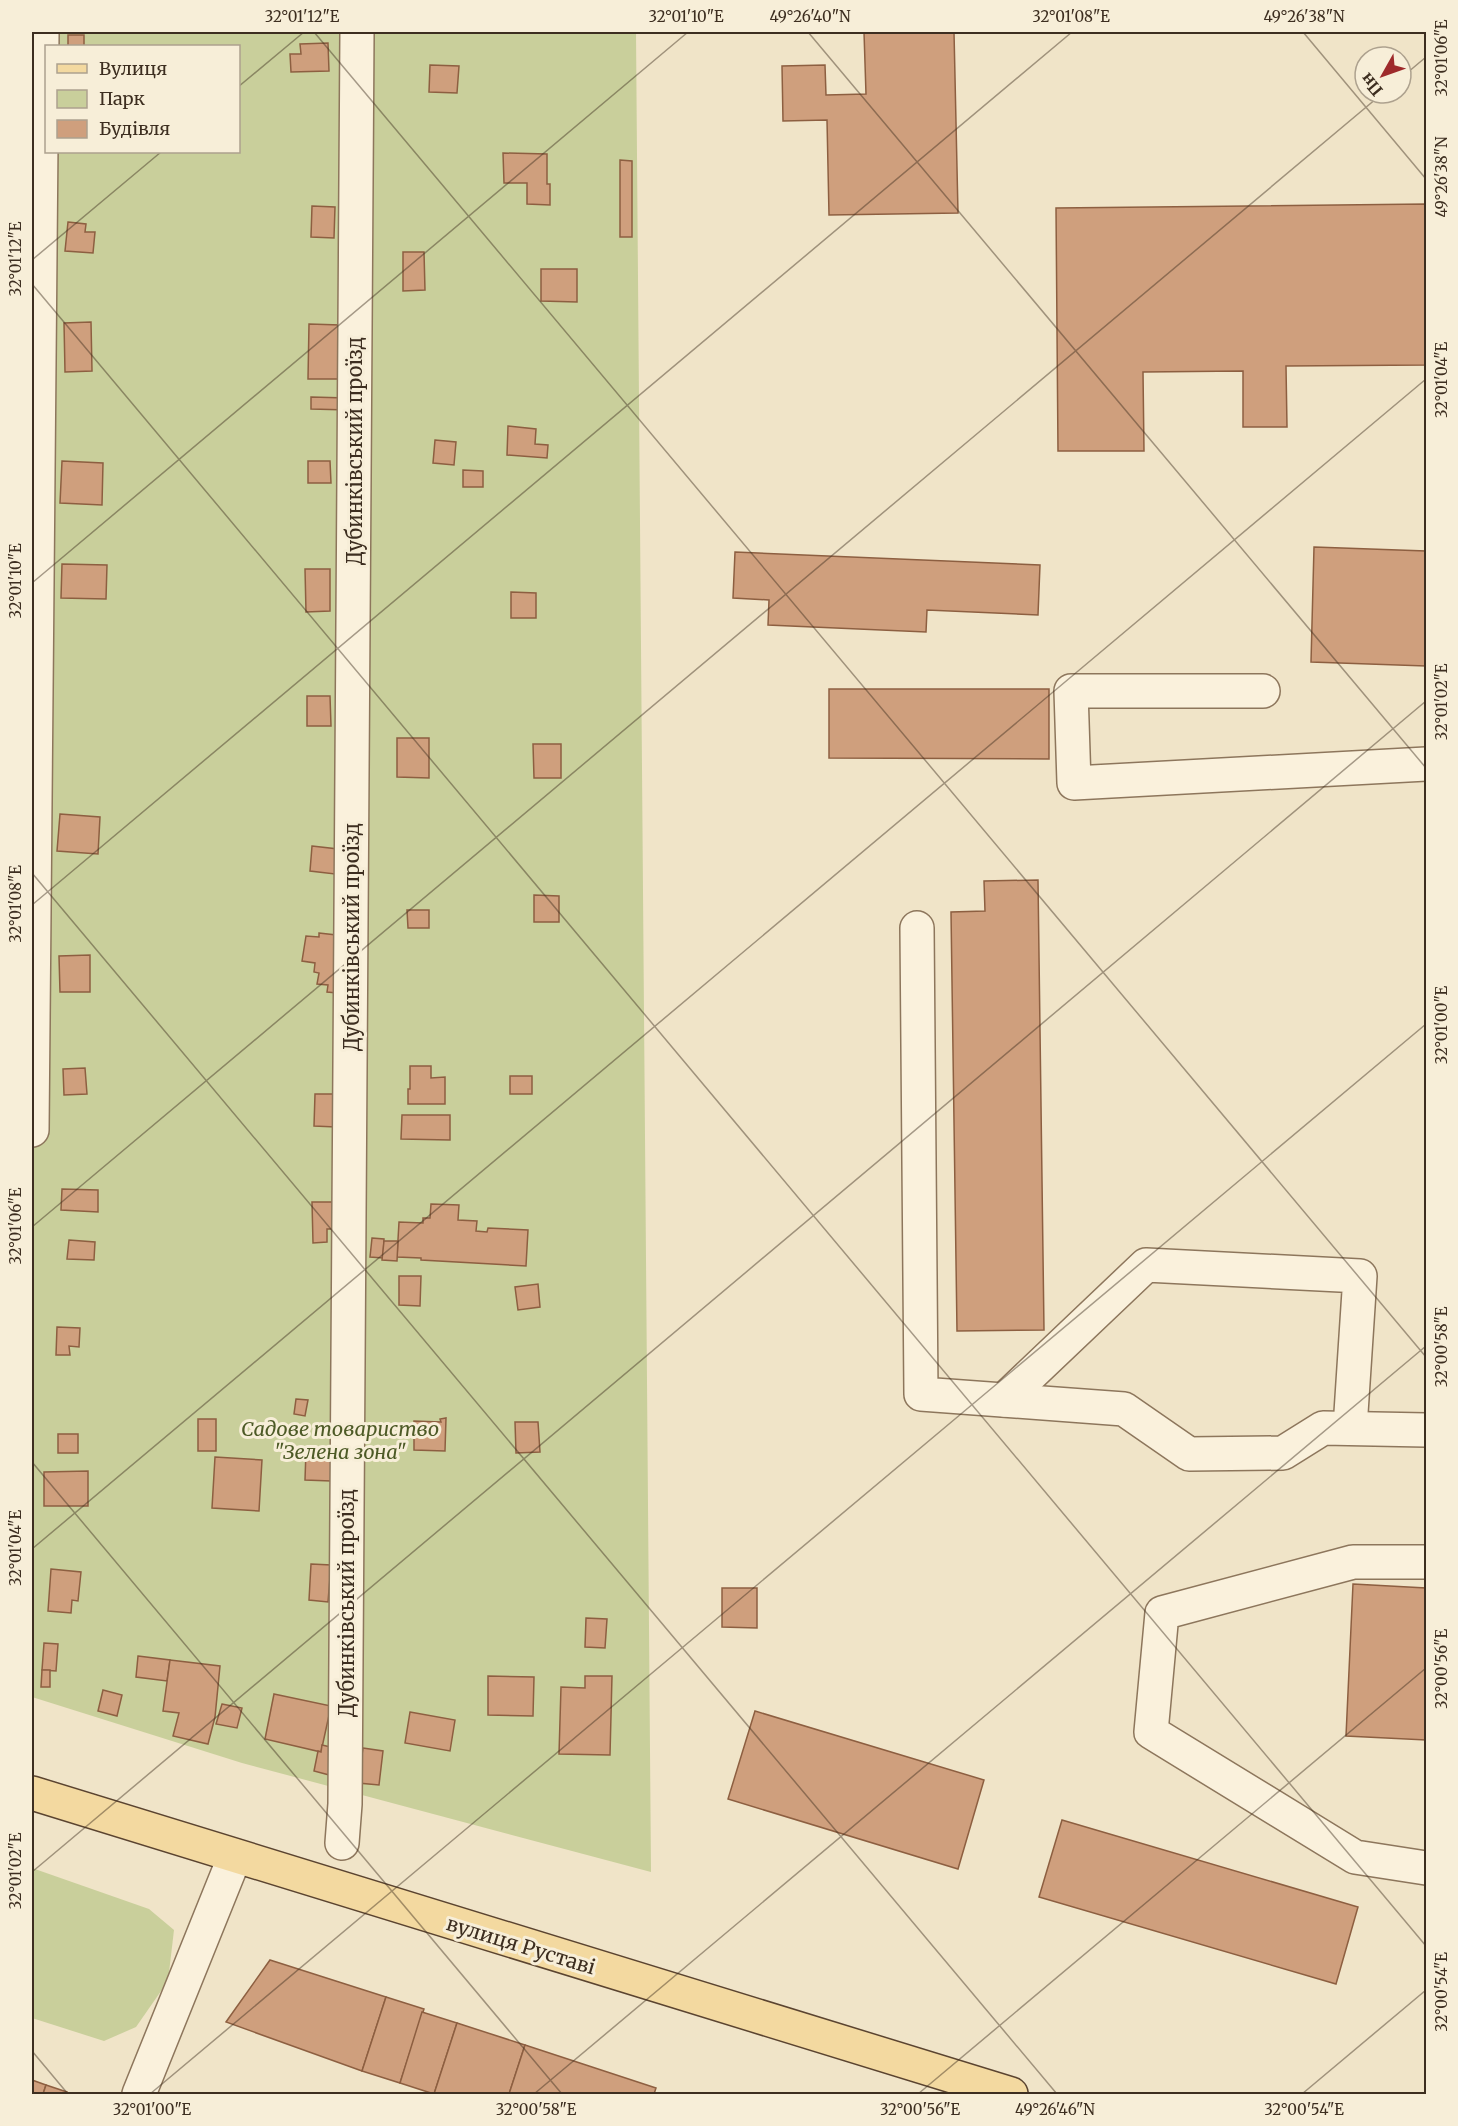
<svg xmlns="http://www.w3.org/2000/svg" width="1458" height="2126" font-family="Merriweather,serif">
<rect width="100%" height="100%" fill="#f0e4c8"/>
<g fill="#c9cf9b" fill-rule="evenodd">
<path d="M32 32H636L651 1872 242 1763 32 1697ZM46 46H238V152H46Z"/>
<path d="M32 1868 149 1909 174 1930 168 1981 136 2027 104 2041 32 2018Z"/>
</g>
<g fill="#cf9f7d" stroke="#8d5f41" stroke-width="1.5">
<path d="M864 32H954L958 213 829 215 827 120 783 121 782 66 825 65 826 95 866 94Z"/>
<rect x="68" y="35" width="16" height="11"/>
<path d="M328 43 329 71 291 72 290 54H301L300 44Z"/>
<path d="M430 65 459 66 457 93 429 92Z"/>
<path d="M503 153 547 154V184H550V205L527 204V183H504Z"/>
<path d="M620 160 632 161V237H620Z"/>
<path d="M1426 204V365L1286 366 1287 427H1243V371L1143 372 1144 451H1058L1056 208Z"/>
<path d="M312 206 335 207 334 238 311 237Z"/>
<path d="M68 222 86 224 85 232H95L93 253 65 251Z"/>
<path d="M403 252H424L425 290 403 291Z"/>
<path d="M541 269H577V302L541 301Z"/>
<path d="M91 322 92 371 65 372 64 323Z"/>
<path d="M309 324 340 325 339 379H308Z"/>
<path d="M311 397 347 398 348 410 311 409Z"/>
<path d="M508 426 536 429 535 444 548 445 547 458 507 455Z"/>
<path d="M435 440 456 442 454 465 433 463Z"/>
<path d="M62 461 103 463 102 505 60 503Z"/>
<path d="M308 461H330L331 483H308Z"/>
<path d="M463 470 483 471V487H463Z"/>
<path d="M1314 547 1426 551V666L1311 662Z"/>
<path d="M735 552 1040 565 1038 615 927 610 926 632 768 625 769 600 733 598Z"/>
<path d="M62 564 107 565 106 599 61 598Z"/>
<path d="M305 569H330V611L306 612Z"/>
<path d="M511 592 536 593V618H511Z"/>
<path d="M829 689H1049V759L829 758Z"/>
<path d="M307 696H330L331 726H307Z"/>
<path d="M397 738H429V778L397 777Z"/>
<path d="M533 744H561V778H534Z"/>
<path d="M60 814 100 817 98 854 57 851Z"/>
<path d="M312 846 338 849 335 874 310 871Z"/>
<path d="M1038 880 1044 1330 957 1331 951 912 985 911 984 881Z"/>
<path d="M534 895 559 896V922H534Z"/>
<path d="M407 910H429V928H408Z"/>
<path d="M319 933 345 936 337 993 327 992 328 985 317 984 319 973 314 972 315 963 302 961 306 936 319 937Z"/>
<path d="M90 955V992H60L59 956Z"/>
<path d="M410 1066H431V1078L445 1077V1104H408V1089H410Z"/>
<path d="M85 1068 87 1094 64 1095 63 1069Z"/>
<rect x="510" y="1076" width="22" height="18"/>
<path d="M315 1094H337L336 1127 314 1126Z"/>
<path d="M402 1115H450V1140L401 1139Z"/>
<path d="M62 1189 98 1190V1212L61 1210Z"/>
<path d="M312 1202H337V1229H327V1242L313 1243Z"/>
<path d="M431 1204 459 1205 458 1220 477 1221 476 1231 487 1232 488 1228 528 1230 526 1266 421 1260V1258L397 1257 399 1222 423 1223V1218H430Z"/>
<path d="M372 1238 384 1239 383 1258 370 1257Z"/>
<path d="M69 1240 95 1242 94 1260 67 1259Z"/>
<path d="M384 1241H398L397 1261 382 1260Z"/>
<path d="M399 1276H421L420 1306 399 1305Z"/>
<path d="M538 1284 540 1307 518 1310 515 1287Z"/>
<path d="M57 1327 80 1328 79 1347 69 1346 70 1355H56Z"/>
<path d="M296 1399 308 1400 305 1416 294 1414Z"/>
<path d="M446 1418 445 1451 414 1450V1421L441 1422 440 1419Z"/>
<rect x="198" y="1419" width="18" height="32"/>
<path d="M515 1422H538L540 1452 516 1453Z"/>
<rect x="58" y="1434" width="20" height="19"/>
<path d="M306 1450H331V1481L305 1480Z"/>
<path d="M215 1457 262 1460 259 1511 212 1508Z"/>
<path d="M88 1471V1506H44V1472Z"/>
<path d="M311 1564 331 1565 328 1602 309 1600Z"/>
<path d="M51 1569 81 1572 78 1601 72 1600 71 1613 48 1611Z"/>
<path d="M1353 1584 1426 1588V1740L1346 1736Z"/>
<path d="M722 1588H757V1628L722 1627Z"/>
<path d="M586 1618 607 1619 605 1648 585 1647Z"/>
<path d="M44 1643 58 1644 56 1671 42 1670Z"/>
<path d="M138 1656 170 1660 167 1681 136 1677Z"/>
<path d="M170 1660 220 1666 215 1717 208 1744 173 1736 179 1713 163 1711Z"/>
<path d="M42 1670H50V1687H41Z"/>
<path d="M488 1676 534 1677 533 1716 488 1715Z"/>
<path d="M585 1676H612L610 1755 559 1754 561 1687 585 1688Z"/>
<path d="M103 1690 122 1695 117 1716 98 1711Z"/>
<path d="M274 1694 331 1706 321 1752 265 1739Z"/>
<path d="M222 1704 242 1708 237 1728 216 1724Z"/>
<path d="M755 1711 984 1780 958 1869 728 1799Z"/>
<path d="M410 1712 455 1720 450 1751 405 1743Z"/>
<path d="M322 1745 339 1749 333 1776 314 1771 318 1751 321 1752Z"/>
<path d="M363 1748 383 1751 379 1785 358 1783Z"/>
<path d="M1062 1820 1358 1907 1336 1984 1039 1897Z"/>
<path d="M270 1960 386 1997 362 2071 226 2022Z"/>
<path d="M386 1997 424 2009 400 2083 362 2071Z"/>
<path d="M422 2012 457 2023 434 2094 400 2083Z"/>
<path d="M457 2023 525 2045 509 2094H434Z"/>
<path d="M525 2045 656 2088 654 2094H509Z"/>
<path d="M32 2080 46 2085 43 2094H32Z"/>
<path d="M46 2085 67 2092 66 2094H43Z"/>
</g>
<g fill="none" stroke-linecap="round" stroke-linejoin="round">
<defs>
<g id="minor">
<path d="M1263 691H1071L1074 783 1426 764"/>
<path d="M917 928 921 1394 1124 1409 1189 1454 1283 1453 1323 1428 1426 1430"/>
<path d="M32 1130 42 32"/>
<path d="M1004 1400 1146 1265 1360 1276 1350 1428"/>
<path d="M1426 1562H1353L1162 1613 1151 1732 1355 1857 1426 1868"/>
<path d="M342 1843 345 1804 357 32"/>
<path d="M139 2094 235 1856"/>
</g>
<path id="major" d="M32 1793 1011 2094"/>
</defs>
<use href="#minor" stroke="#8d765c" stroke-width="36"/>
<use href="#major" stroke="#5b4430" stroke-width="36"/>
<use href="#minor" stroke="#faf1dc" stroke-width="33"/>
<use href="#major" stroke="#f3d9a0" stroke-width="33"/>
</g>
<path fill="none" stroke="#3d2e20" stroke-width="1.5" stroke-opacity="0.45" d="M314 32 1426 1357M808 32 1426 768M1303 32 1426 179M1401 78 1426 57M238 87 304 32M32 260 161 152M32 284 1426 1946M32 583 688 32M32 873 1057 2094M32 905 1072 32M32 1227 1383 93M32 1462 562 2094M32 1549 1426 379M32 1872 1426 701M32 2051 68 2094M150 2094 1426 1024M534 2094 1426 1346M918 2094 1426 1668M1302 2094 1426 1990"/>
<g text-anchor="middle" dominant-baseline="central" stroke-width="6" stroke-linejoin="round" paint-order="stroke">
<g font-size="20" fill="#3d2e20" stroke="#f7eed8">
<text transform="translate(354 451) rotate(-90)">Дубинківський проїзд</text>
<text transform="translate(351 937) rotate(-90)">Дубинківський проїзд</text>
<text transform="translate(346 1603) rotate(-90)">Дубинківський проїзд</text>
<text transform="translate(521 1945) rotate(17)">вулиця Руставі</text>
</g>
<g font-size="20" font-style="italic" fill="#4d5a26" stroke="#f7eed8">
<text x="340" y="1428">Садове товариство<tspan x="340" dy="23">"Зелена зона"</tspan></text>
</g>
</g>
<rect width="1458" height="2126" fill="none" stroke="#f7eed8" stroke-width="66"/>
<rect x="45" y="45" width="195" height="108" fill="#f7eed8" stroke="#ada18e" stroke-width="1.5"/>
<rect x="57" y="64" width="30" height="9" fill="#f3d9a0" stroke="#ada18e" stroke-width="1.5"/>
<text x="99" y="75" font-size="18" fill="#3d2e20">Вулиця</text>
<rect x="57" y="90" width="30" height="18" fill="#c9cf9b" stroke="#ada18e" stroke-width="1.5"/>
<text x="99" y="105" font-size="18" fill="#3d2e20">Парк</text>
<rect x="57" y="120" width="30" height="18" fill="#cf9f7d" stroke="#ada18e" stroke-width="1.5"/>
<text x="99" y="135" font-size="18" fill="#3d2e20">Будівля</text>
<g transform="translate(1383 75) rotate(230)"><circle r="28" fill="#f7eed8" stroke="#ada18e" stroke-width="1.5"/>
<path d="M0-4.5L10 22L0 15L-10 22Z" fill="#9e2a2b"/>
<text y="-9" font-size="16" font-weight="bold" text-anchor="middle" fill="#3d2e20">Пн</text>
</g>
<rect x="33" y="33" width="1392" height="2060" fill="none" stroke="#3d2e20" stroke-width="2"/>
<g font-size="15" text-anchor="middle" fill="#3d2e20">
<text x="302" y="22">32°01'12"E</text>
<text x="686" y="22">32°01'10"E</text>
<text x="810" y="22">49°26'40"N</text>
<text x="1071" y="22">32°01'08"E</text>
<text x="1304" y="22">49°26'38"N</text>
<text transform="translate(1442 58) rotate(-90)" y="5">32°01'06"E</text>
<text transform="translate(1442 177) rotate(-90)" y="5">49°26'38"N</text>
<text transform="translate(16 259) rotate(-90)" y="5">32°01'12"E</text>
<text transform="translate(1442 380) rotate(-90)" y="5">32°01'04"E</text>
<text transform="translate(16 581) rotate(-90)" y="5">32°01'10"E</text>
<text transform="translate(1442 702) rotate(-90)" y="5">32°01'02"E</text>
<text transform="translate(16 904) rotate(-90)" y="5">32°01'08"E</text>
<text transform="translate(1442 1025) rotate(-90)" y="5">32°01'00"E</text>
<text transform="translate(16 1226) rotate(-90)" y="5">32°01'06"E</text>
<text transform="translate(1442 1347) rotate(-90)" y="5">32°00'58"E</text>
<text transform="translate(16 1548) rotate(-90)" y="5">32°01'04"E</text>
<text transform="translate(1442 1669) rotate(-90)" y="5">32°00'56"E</text>
<text transform="translate(16 1871) rotate(-90)" y="5">32°01'02"E</text>
<text transform="translate(1442 1992) rotate(-90)" y="5">32°00'54"E</text>
<text x="152" y="2115">32°01'00"E</text>
<text x="536" y="2115">32°00'58"E</text>
<text x="920" y="2115">32°00'56"E</text>
<text x="1055" y="2115">49°26'46"N</text>
<text x="1304" y="2115">32°00'54"E</text>
</g>
</svg>
